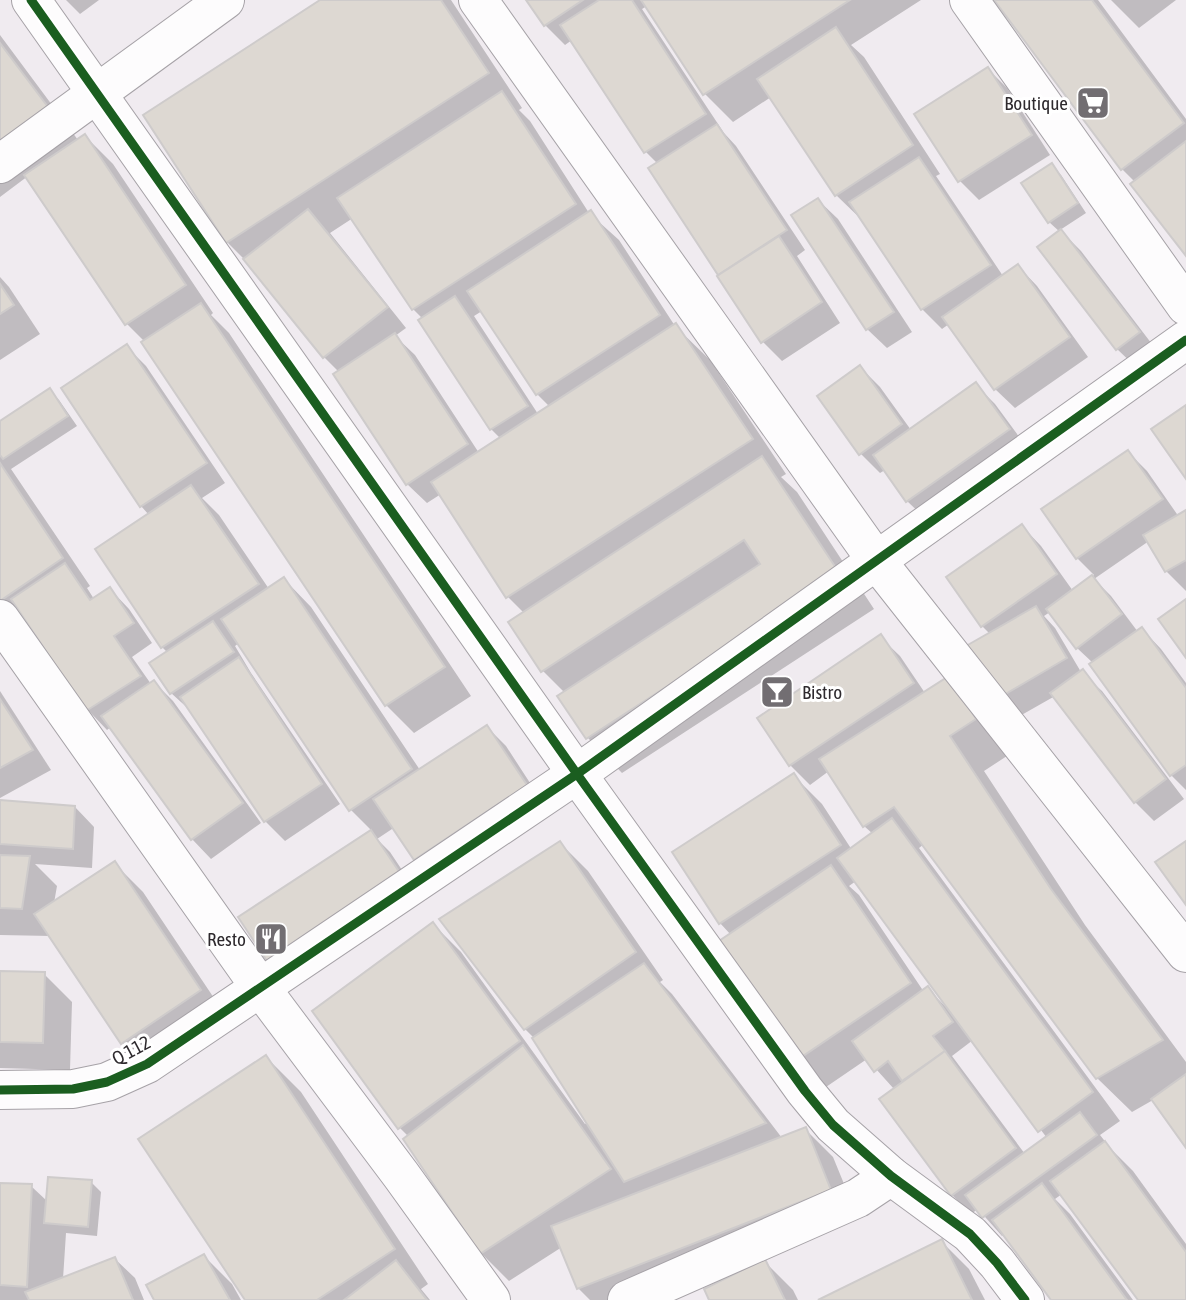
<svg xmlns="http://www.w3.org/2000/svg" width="1186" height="1300" font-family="'Asap Condensed',sans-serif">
<rect width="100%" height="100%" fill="#f0ebf0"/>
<g fill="#0003" fill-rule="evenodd">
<path d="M66 0H99L80 14Z"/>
<path d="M323 0H451L522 108 519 110 530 121 589 213 619 240 675 326 710 360 786 474 781 477 797 492 874 609 622 773 588 738 559 697 565 693 543 671 510 622 524 613 508 597 441 494 427 503 407 484 339 372 324 357 246 261 227 242ZM353 218 413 309 423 319 491 429 501 439 479 453 415 355 395 336 406 328 330 233ZM482 311 537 394 550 407 538 414 474 316Z"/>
<path d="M528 0H921L851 45 864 57 940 174 936 176 1003 276 1018 266 1037 286 1088 357 1015 408 995 389 949 324 942 329 922 309 864 222 836 195 771 97 733 122 705 94 647 6 642 9 724 133 736 146 805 250 797 256 840 323 782 361 762 341 650 169 658 164 646 152 572 40 565 45 545 25Z"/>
<path d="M997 0H1098L1186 119V254L1135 182 1122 169Z"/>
<path d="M1111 0H1176L1139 28Z"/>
<path d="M0 35 78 140 85 136 113 164 213 313 211 315 229 333 471 696 414 733 386 705 145 342 127 324 28 176 0 197Z"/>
<path d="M988 69 1007 88 1050 155 979 200 960 181 916 115Z"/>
<path d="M1052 166 1061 175 1086 213 1060 230 1081 251 1158 352 1137 368 1117 349 1060 232 1049 222Z"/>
<path d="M818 200 838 219 912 332 887 348 867 329Z"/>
<path d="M0 277 9 287 40 334 0 360Z"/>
<path d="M127 347 146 366 225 483 202 498 219 515 269 589 284 579 311 607 420 770 487 727 506 746 545 806 435 878 416 859 395 827 377 839 390 852 420 897 240 917 372 831 351 810 239 643 235 646 251 673 340 804 285 841 265 821 192 712 171 693 168 653 162 647 149 515 141 506Z"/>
<path d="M860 367 880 387 911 430 976 385 995 404 1028 449 927 520 907 501 885 470 880 473 861 454Z"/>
<path d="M49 390 59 400 77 426 11 469 90 586 87 588 94 599 110 589 129 609 152 643 132 657 151 684 154 682 173 701 261 823 211 859 192 839 111 727 107 730 88 710 31 626 25 630 0 605V423Z"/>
<path d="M1128 452 1147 471 1179 517 1186 512V591L1166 571 1149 541 1094 579 1111 596 1138 632 1142 629 1161 649 1186 683V790L1171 775 1093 663 1077 648 1050 612 1044 616 1055 628 1081 672 1102 691 1184 799 1154 821 1135 802 1055 696 1018 717 999 697 990 634 982 626 1022 526 1041 546 1073 591 1094 575 1077 558Z"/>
<path d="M880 637 900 656 925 693 949 678 1010 754 984 771 1085 925 1186 1062V1145L1153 1100 1132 1112 1097 1078 924 844 919 848 1120 1121 1100 1135 1111 1149 1133 1171 1186 1244V1300H1140L1062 1194 1055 1199 1070 1214 1133 1300H1054L1005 1234 1002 1236 978 1209 971 1214 952 1195 894 1089 867 1059 826 1087 798 1059 731 935 720 923 794 776 822 804 852 850 873 834 864 826 829 771 810 785 790 765ZM856 881 947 1005 945 1006 928 989 924 992 859 895 849 886ZM973 1040 1047 1138 1025 1154 952 1056Z"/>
<path d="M0 691 51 770 0 798Z"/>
<path d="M0 802 75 807 94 827 92 868 35 864 57 886 54 903 115 864 143 892 228 1019 150 1071 122 1043 51 936 0 935Z"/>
<path d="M560 843 588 871 663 980 660 982 672 994 782 1138 805 1129 833 1157 858 1218 648 1300H590L578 1288 562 1247 509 1281 481 1253 409 1137 400 1128 433 924 461 952 585 1124 588 1122 536 1040 525 1029Z"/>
<path d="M0 973 44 974 72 1002 70 1070 0 1068Z"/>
<path d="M266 1057 301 1092 428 1284 421 1289 430 1300H247Z"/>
<path d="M91 1182 101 1192 97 1236 66 1233 63 1279 115 1259 135 1278 144 1300H0V1184L31 1186 48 1202Z"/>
<path d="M941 1241 969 1269 985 1300H822Z"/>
<path d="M204 1256 232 1284 241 1300H156Z"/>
<path d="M765 1262 793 1290 798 1300H711Z"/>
</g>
<g fill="#ddd8d2" stroke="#cecbcb" stroke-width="2">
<path d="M320 0H441L489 73 226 243 143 115Z"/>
<path d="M526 0H583L544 26Z"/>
<path d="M599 0H632L706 114 644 153 560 25Z"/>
<path d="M641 0H850L703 95Z"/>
<path d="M994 0H1092L1184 123 1121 170Z"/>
<path d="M836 27 913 145 835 196 757 79Z"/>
<path d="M0 43 51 111 0 149Z"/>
<path d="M988 67 1032 135 958 182 914 114Z"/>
<path d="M502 91 576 204 412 310 337 198Z"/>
<path d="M717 124 787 230 718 275 648 168Z"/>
<path d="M85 134 186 285 125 325 24 175Z"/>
<path d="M1186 141V256L1130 184Z"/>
<path d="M919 157 991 265 921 310 849 202Z"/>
<path d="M1052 163 1078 203 1048 223 1021 183Z"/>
<path d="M818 198 894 312 866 330 791 215Z"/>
<path d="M308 209 388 307 323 358 243 259Z"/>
<path d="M591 210 660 315 536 395 467 291Z"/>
<path d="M1061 229 1140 332 1116 350 1037 247Z"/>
<path d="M779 236 822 302 761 343 717 276Z"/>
<path d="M1018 264 1070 337 994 390 942 317Z"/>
<path d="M0 284 14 305 0 314Z"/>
<path d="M455 296 528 406 490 430 418 320Z"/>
<path d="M201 303 445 667 385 706 141 342Z"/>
<path d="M676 323 753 439 506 598 431 482Z"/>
<path d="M395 333 468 444 406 485 333 374Z"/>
<path d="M127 344 207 463 140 507 61 388Z"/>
<path d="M860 365 902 424 859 455 817 396Z"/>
<path d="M976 382 1010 429 906 502 873 455Z"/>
<path d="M50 388 68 416 3 459 0 455V421Z"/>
<path d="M1186 405V479L1151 429Z"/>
<path d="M1128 450 1163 499 1076 559 1041 509Z"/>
<path d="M762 456 840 574 586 739 557 696 760 564 744 540 541 672 508 622Z"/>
<path d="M0 463 63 558 0 601Z"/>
<path d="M191 485 259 584 161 648 95 549Z"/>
<path d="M1186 510V560L1165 572 1143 535Z"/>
<path d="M1022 524 1057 574 981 627 946 577Z"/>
<path d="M65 563 90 600 110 587 134 623 114 636 141 676 86 711 11 599Z"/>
<path d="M1092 575 1122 614 1076 649 1046 609Z"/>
<path d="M284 577 412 769 349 811 221 619Z"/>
<path d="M1186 599V658L1158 619Z"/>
<path d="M1036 606 1067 658 997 699 966 646Z"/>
<path d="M213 621 234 652 170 694 149 663Z"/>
<path d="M1142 627 1186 688V765L1170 776 1089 664Z"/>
<path d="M881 634 914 683 789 766 757 718Z"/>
<path d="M239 657 322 784 264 822 180 697Z"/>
<path d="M1083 669 1166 779 1134 803 1050 693Z"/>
<path d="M949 676 976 719 950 736 1051 889 1163 1040 1096 1079 894 807 863 827 819 759Z"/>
<path d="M154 680 243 803 191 840 101 716Z"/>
<path d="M0 699 33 750 0 768Z"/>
<path d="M487 725 527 785 414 860 373 799Z"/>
<path d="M794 773 841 845 719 924 672 852Z"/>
<path d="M0 800 75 806 73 849 0 844Z"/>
<path d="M892 818 1093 1092 1038 1132 837 858Z"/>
<path d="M371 830 402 876 269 964 238 917Z"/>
<path d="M560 841 636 952 524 1030 439 919Z"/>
<path d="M1186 841V905L1155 862Z"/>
<path d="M0 855 30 856 22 909 0 908Z"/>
<path d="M115 861 201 990 121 1044 34 914Z"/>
<path d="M831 865 911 983 797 1060 716 943Z"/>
<path d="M433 922 520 1041 398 1129 312 1011Z"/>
<path d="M644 963 766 1123 624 1182 532 1038Z"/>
<path d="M0 971 45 972 43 1043 0 1042Z"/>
<path d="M928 986 953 1022 933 1036 945 1051 902 1081 888 1061 874 1072 852 1041Z"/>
<path d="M523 1045 611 1169 480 1254 403 1139Z"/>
<path d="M945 1051 1016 1148 951 1196 879 1099Z"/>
<path d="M266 1055 395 1249 317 1300H245L138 1139Z"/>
<path d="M1186 1074V1148L1151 1099Z"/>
<path d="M1080 1112 1097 1135 982 1218 965 1195Z"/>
<path d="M806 1127 831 1190 577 1289 551 1226Z"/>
<path d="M1105 1141 1186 1252V1300H1138L1050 1181Z"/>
<path d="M48 1177 92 1180 88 1227 44 1223Z"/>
<path d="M0 1183 32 1184 27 1287 0 1285Z"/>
<path d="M1042 1183 1127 1300H1051L992 1220Z"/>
<path d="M942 1239 972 1300H818Z"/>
<path d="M204 1254 230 1300H154L146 1285Z"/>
<path d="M115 1257 133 1300H29L25 1292Z"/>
<path d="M765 1259 785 1300H709L704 1289Z"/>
<path d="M396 1260 427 1300H344Z"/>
</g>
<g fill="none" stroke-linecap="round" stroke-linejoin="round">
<defs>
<g id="minor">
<path d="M31 0 577 774 805 1091 833 1125 891 1176 970 1234 997 1263 1025 1300"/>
<path d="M478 0 876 560 1186 953"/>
<path d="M969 0 1186 306"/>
<path d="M0 164 225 0"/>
<path d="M0 619 260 987 401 1175 491 1300"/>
<path d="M0 1090 73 1089 107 1082 147 1064 577 774 1186 340"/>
<path d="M627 1300 858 1198 891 1176"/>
</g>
</defs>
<use href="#minor" stroke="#a6a2a7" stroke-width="40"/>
<use href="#minor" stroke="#fdfcfd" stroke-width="38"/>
<defs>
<g id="cycleway">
<path d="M31 0 577 774 805 1091 833 1125 891 1176 970 1234 997 1263 1025 1300"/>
<path d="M0 1090 73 1089 107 1082 147 1064 577 774 1186 340"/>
</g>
</defs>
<use href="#cycleway" stroke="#fff" stroke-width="13"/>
<use href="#cycleway" stroke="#1b5e20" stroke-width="9"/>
</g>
<defs>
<symbol id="supermarket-square" viewBox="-11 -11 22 22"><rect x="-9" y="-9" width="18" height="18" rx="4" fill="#726e72" stroke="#fff"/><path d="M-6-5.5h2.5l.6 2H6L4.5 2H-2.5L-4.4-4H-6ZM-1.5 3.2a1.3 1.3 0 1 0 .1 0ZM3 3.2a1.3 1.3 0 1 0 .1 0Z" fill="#fff"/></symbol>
<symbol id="bar-square" viewBox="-11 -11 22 22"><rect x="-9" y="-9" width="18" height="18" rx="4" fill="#726e72" stroke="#fff"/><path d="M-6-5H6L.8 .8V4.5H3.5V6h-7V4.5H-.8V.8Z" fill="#fff"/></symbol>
<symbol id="restaurant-square" viewBox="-11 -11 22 22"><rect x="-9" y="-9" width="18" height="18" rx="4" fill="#726e72" stroke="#fff"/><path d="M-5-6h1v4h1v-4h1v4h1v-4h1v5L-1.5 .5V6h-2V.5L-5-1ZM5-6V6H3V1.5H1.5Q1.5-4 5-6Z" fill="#fff"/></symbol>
</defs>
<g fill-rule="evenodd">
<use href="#supermarket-square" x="1074" y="84" width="38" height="38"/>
<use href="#bar-square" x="758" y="673" width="38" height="38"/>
<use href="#restaurant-square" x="252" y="920" width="38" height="38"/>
</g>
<g text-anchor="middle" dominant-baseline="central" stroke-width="6" stroke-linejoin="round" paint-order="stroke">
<g font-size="19" fill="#2e2a2e" stroke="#fff" text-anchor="end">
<text x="1068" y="103">Boutique</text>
<text x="802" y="692" text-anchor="start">Bistro</text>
<text x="246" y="939">Resto</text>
</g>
<g font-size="19" fill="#2e2a2e" stroke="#fff">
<text transform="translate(131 1050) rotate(-28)">Q 112</text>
</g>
</g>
</svg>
